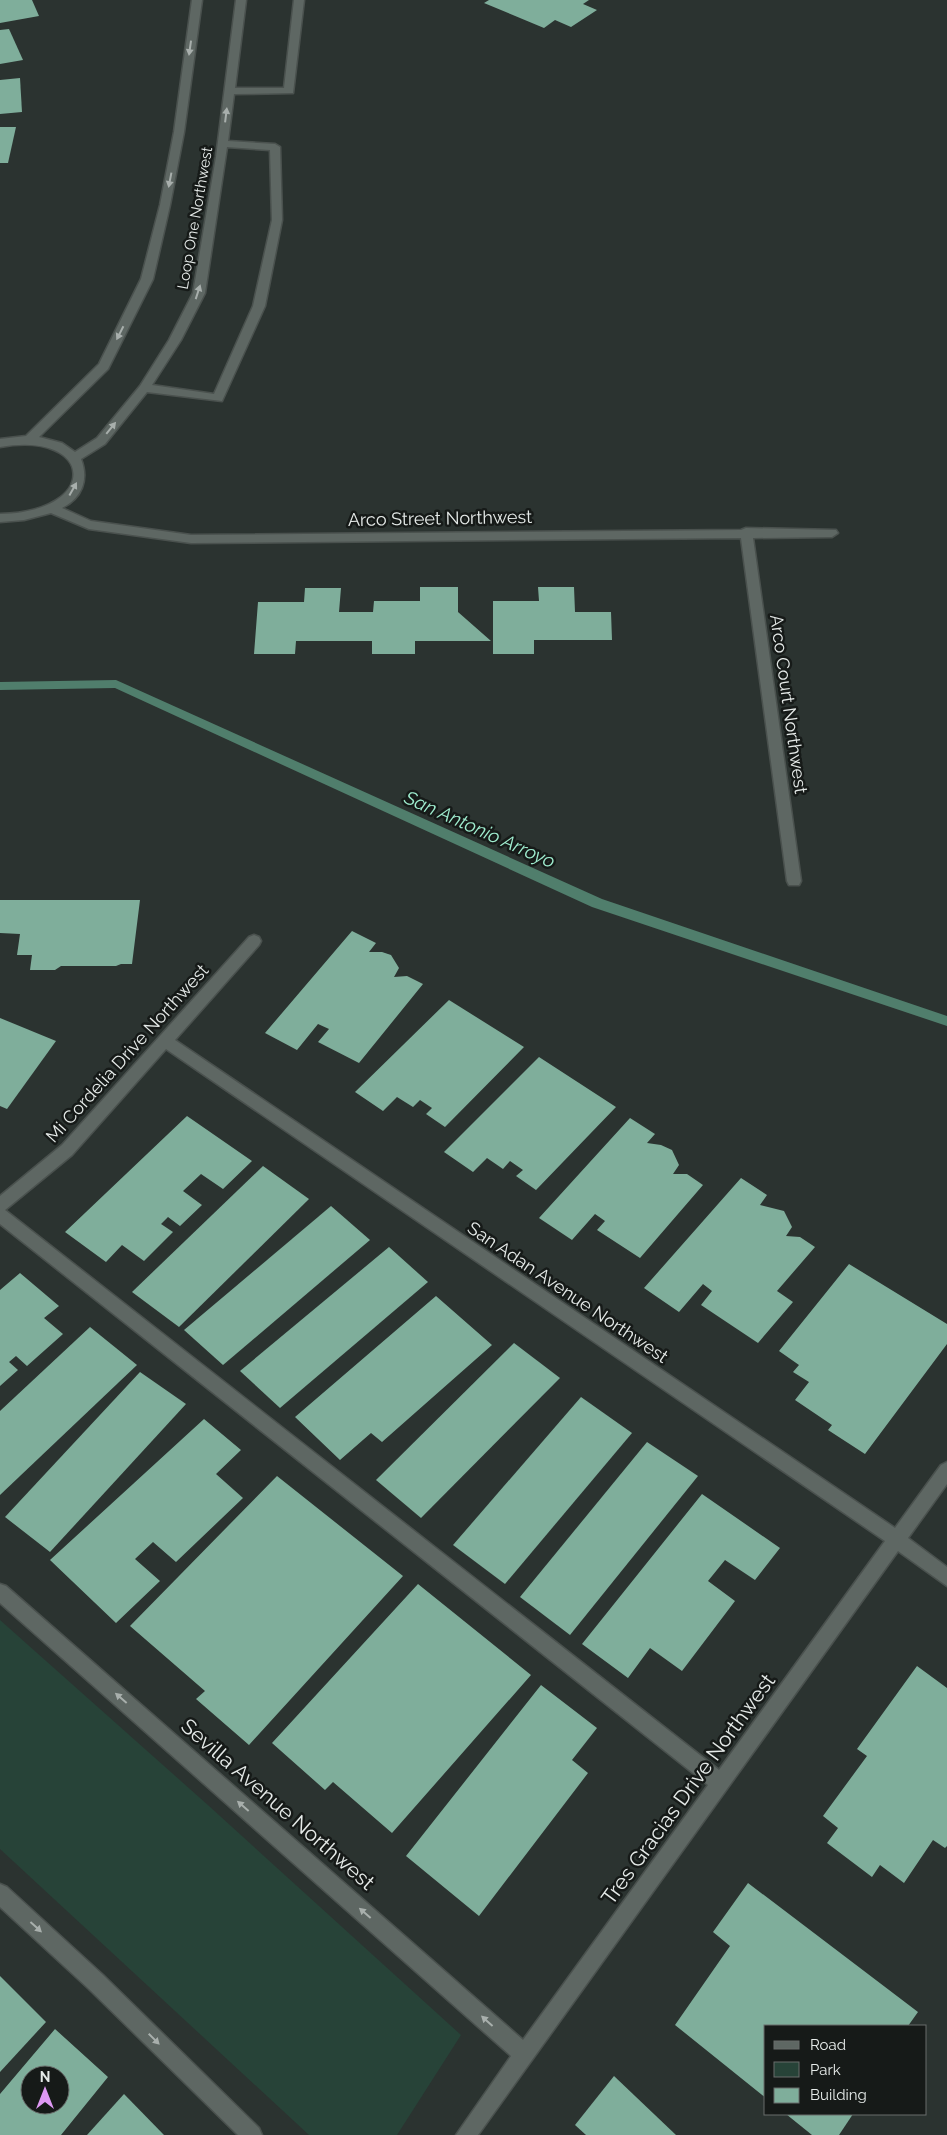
<svg xmlns="http://www.w3.org/2000/svg" width="947" height="2135" font-family="Raleway,sans-serif">
<rect width="100%" height="100%" fill="#2b3330"/>
<path fill="#274338" d="M0 1620 209 1806 461 2035 397 2135H309L0 1849Z"/>
<g fill="none" stroke-linecap="round" stroke-linejoin="round">
<path fill="#507e6c" fill-rule="evenodd" d="M116 680 602 899 947 1016V1026L592 907 115 688 0 690V682Z"/>
</g>
<g fill="#7fae9b" fill-rule="evenodd">
<path d="M0 0H32L39 16 0 23Z"/>
<path d="M489 0H589L583 4 597 10 571 27 555 20 544 28 484 3Z"/>
<path d="M9 29 23 60 0 64V30Z"/>
<path d="M20 78 22 112 0 114V80Z"/>
<path d="M0 127H16L8 163H0Z"/>
<path d="M420 587H458V612L491 641H415V654H372V641H296L295 654H254L258 602H304L305 588H341L339 612H373L374 601H420Z"/>
<path d="M538 587H574L575 612H611L612 640H534V654H493V601H539Z"/>
<path d="M0 900H140L132 964H121L116 966H61L55 970H30L32 955H17L20 934 0 933Z"/>
<path d="M352 931 376 943 369 952H382L391 955 399 968 394 977 407 976 423 984 359 1063 318 1042 329 1029 318 1024 297 1050 265 1033Z"/>
<path d="M449 1000 524 1047 445 1127 426 1114 432 1108 420 1100 413 1107 397 1097 383 1111 355 1092Z"/>
<path d="M0 1018 56 1041 7 1109 0 1106Z"/>
<path d="M539 1057 616 1107 536 1190 516 1176 523 1170 510 1161 503 1169 487 1158 473 1172 444 1152Z"/>
<path d="M187 1116 252 1161 223 1189 201 1174 183 1191 202 1205 180 1226 168 1217 161 1224 173 1232 144 1261 122 1245 106 1262 65 1232Z"/>
<path d="M630 1118 655 1134 647 1143 661 1145 672 1150 679 1165 673 1174H687L703 1185 640 1258 597 1230 605 1221 595 1214 572 1240 539 1218Z"/>
<path d="M263 1166 309 1199 179 1327 132 1292Z"/>
<path d="M741 1178 767 1195 760 1205 784 1211 792 1227 786 1236 800 1237 815 1247 777 1291 793 1302 758 1343 701 1305 712 1291 703 1284 679 1312 644 1288Z"/>
<path d="M331 1206 370 1240 223 1365 184 1330Z"/>
<path d="M389 1247 428 1282 280 1408 240 1371Z"/>
<path d="M849 1264 947 1324V1344L865 1454 828 1430 832 1425 795 1400 809 1382 793 1372 799 1365 779 1351Z"/>
<path d="M20 1273 59 1306 44 1318 63 1334 27 1366 16 1356 9 1362 18 1370 0 1386V1290Z"/>
<path d="M436 1296 492 1345 382 1442 371 1433 340 1460 295 1417Z"/>
<path d="M90 1327 137 1365 0 1495V1411Z"/>
<path d="M514 1343 560 1378 421 1518 376 1480Z"/>
<path d="M140 1372 186 1404 50 1552 5 1517Z"/>
<path d="M581 1397 632 1433 505 1584 453 1545Z"/>
<path d="M204 1419 241 1450 216 1474 243 1498 176 1562 153 1542 135 1559 160 1581 116 1623 50 1560Z"/>
<path d="M647 1442 698 1476 570 1635 520 1597Z"/>
<path d="M277 1476 403 1576 249 1745 196 1699 205 1691 130 1626Z"/>
<path d="M702 1494 780 1548 755 1580 725 1560 708 1581 735 1601 682 1671 650 1648 628 1678 582 1644Z"/>
<path d="M418 1584 531 1675 392 1833 333 1782 325 1790 272 1743Z"/>
<path d="M917 1666 947 1688V1846L945 1848 933 1840 904 1883 880 1865 872 1877 827 1843 838 1828 823 1816 867 1756 857 1749Z"/>
<path d="M541 1685 597 1728 572 1760 588 1773 479 1916 406 1856Z"/>
<path d="M748 1883 918 2012 908 2026H766V2098L675 2025 730 1946 713 1932Z"/>
<path d="M0 1976 46 2022 0 2072Z"/>
<path d="M55 2029 108 2077 61 2135H0V2094ZM30 2075H60V2105H30Z"/>
<path d="M614 2076 676 2135H586L575 2125Z"/>
<path d="M124 2094 164 2135H87Z"/>
<path d="M786 2114H853L839 2135H812Z"/>
</g>
<g fill="none" stroke-linecap="round" stroke-linejoin="round">
<defs>
<g id="minor">
<path d="M192 0H202L184 132 170 205 153 279 108 369 39 437 62 443 75 452 97 438 140 386 169 340 193 293 216 157 236 0H246L235 88H284L294 0H304L293 93 234 94 228 141 275 144 280 147 282 220 265 306 222 401 147 392 105 444 81 459C89 480 82 498 62 508L91 521 191 535 741 530 746 528 836 530 838 533 832 537 753 538 801 881 799 885H789L787 881 741 538 191 543 89 529 51 513 24 520 0 522V514C101 512 95 430 0 447V439L26 436 99 364 141 279 160 205 174 132ZM227 147 270 150 272 220 253 306 214 394 152 385 181 340 205 293Z"/>
<path d="M254 935 259 937 261 941 259 945 175 1040 895 1528 941 1465 947 1462V1484L908 1538 947 1567V1586L898 1551 478 2135H456L511 2056 0 1603V1584L6 1586 523 2040 708 1785 0 1224V1196L62 1145 249 937ZM166 1049 885 1541 719 1770 5 1210 72 1155Z"/>
<path d="M0 1884 7 1887 103 1975 259 2128 262 2135H238L89 1989 0 1907Z"/>
</g>
</defs>
<use href="#minor" stroke="#4a514e" stroke-width="3"/>
<use href="#minor" fill="#5e6763" fill-rule="evenodd"/>
</g>
<defs><path id="oneway-solid" d="M-6-.8H1V-3.2L6.5 0L1 3.2V.8H-6Z" transform="scale(1.25)"/></defs>
<g fill="#a8afac">
<use href="#oneway-solid" transform="translate(190 48) rotate(98)"/>
<use href="#oneway-solid" transform="translate(226 115) rotate(-83)"/>
<use href="#oneway-solid" transform="translate(170 180) rotate(101)"/>
<use href="#oneway-solid" transform="translate(198 292) rotate(-72)"/>
<use href="#oneway-solid" transform="translate(120 333) rotate(117)"/>
<use href="#oneway-solid" transform="translate(111 428) rotate(-51)"/>
<use href="#oneway-solid" transform="translate(73 489) rotate(-61)"/>
<use href="#oneway-solid" transform="translate(121 1698) rotate(-139)"/>
<use href="#oneway-solid" transform="translate(243 1806) rotate(-139)"/>
<use href="#oneway-solid" transform="translate(365 1913) rotate(-139)"/>
<use href="#oneway-solid" transform="translate(36 1927) rotate(42)"/>
<use href="#oneway-solid" transform="translate(487 2021) rotate(-138)"/>
<use href="#oneway-solid" transform="translate(154 2039) rotate(45)"/>
</g>
<g text-anchor="middle" dominant-baseline="central" stroke-width="5" stroke-linejoin="round" paint-order="stroke">
<g font-size="15" fill="#e5eae8" stroke="#161a18">
<text transform="translate(195 218) rotate(-80)">Loop One Northwest</text>
</g>
<g font-size="18" fill="#e5eae8" stroke="#161a18">
<text transform="translate(440 518) rotate(-1)">Arco Street Northwest</text>
<text transform="translate(789 704) rotate(82)">Arco Court Northwest</text>
<text transform="translate(127 1053) rotate(-48)">Mi Cordelia Drive Northwest</text>
<text transform="translate(568 1292) rotate(34)">San Adan Avenue Northwest</text>
</g>
<g font-size="19" font-style="italic" fill="#9fedcf" stroke="#161a18">
<text transform="translate(480 829) rotate(24)">San Antonio Arroyo</text>
</g>
<g font-size="21" fill="#e5eae8" stroke="#161a18">
<text transform="translate(688 1789) rotate(-54)">Tres Gracias Drive Northwest</text>
<text transform="translate(278 1804) rotate(41)">Sevilla Avenue Northwest</text>
</g>
</g>
<rect x="764" y="2025" width="162" height="90" fill="#161a18" stroke="#696d6b"/>
<rect x="774" y="2041" width="25" height="8" fill="#5e6763" stroke="#696d6b"/>
<text x="810" y="2050" font-size="15" fill="#e5eae8">Road</text>
<rect x="774" y="2062" width="25" height="15" fill="#274338" stroke="#696d6b"/>
<text x="810" y="2075" font-size="15" fill="#e5eae8">Park</text>
<rect x="774" y="2088" width="25" height="15" fill="#7fae9b" stroke="#696d6b"/>
<text x="810" y="2100" font-size="15" fill="#e5eae8">Building</text>
<g transform="translate(45 2090)"><circle r="24" fill="#161a18" stroke="#696d6b"/>
<path d="M0-4L9 19L0 12L-9 19Z" fill="#de98f3"/>
<text y="-8" font-size="14" font-weight="bold" text-anchor="middle" fill="#e5eae8">N</text>
</g>
</svg>
